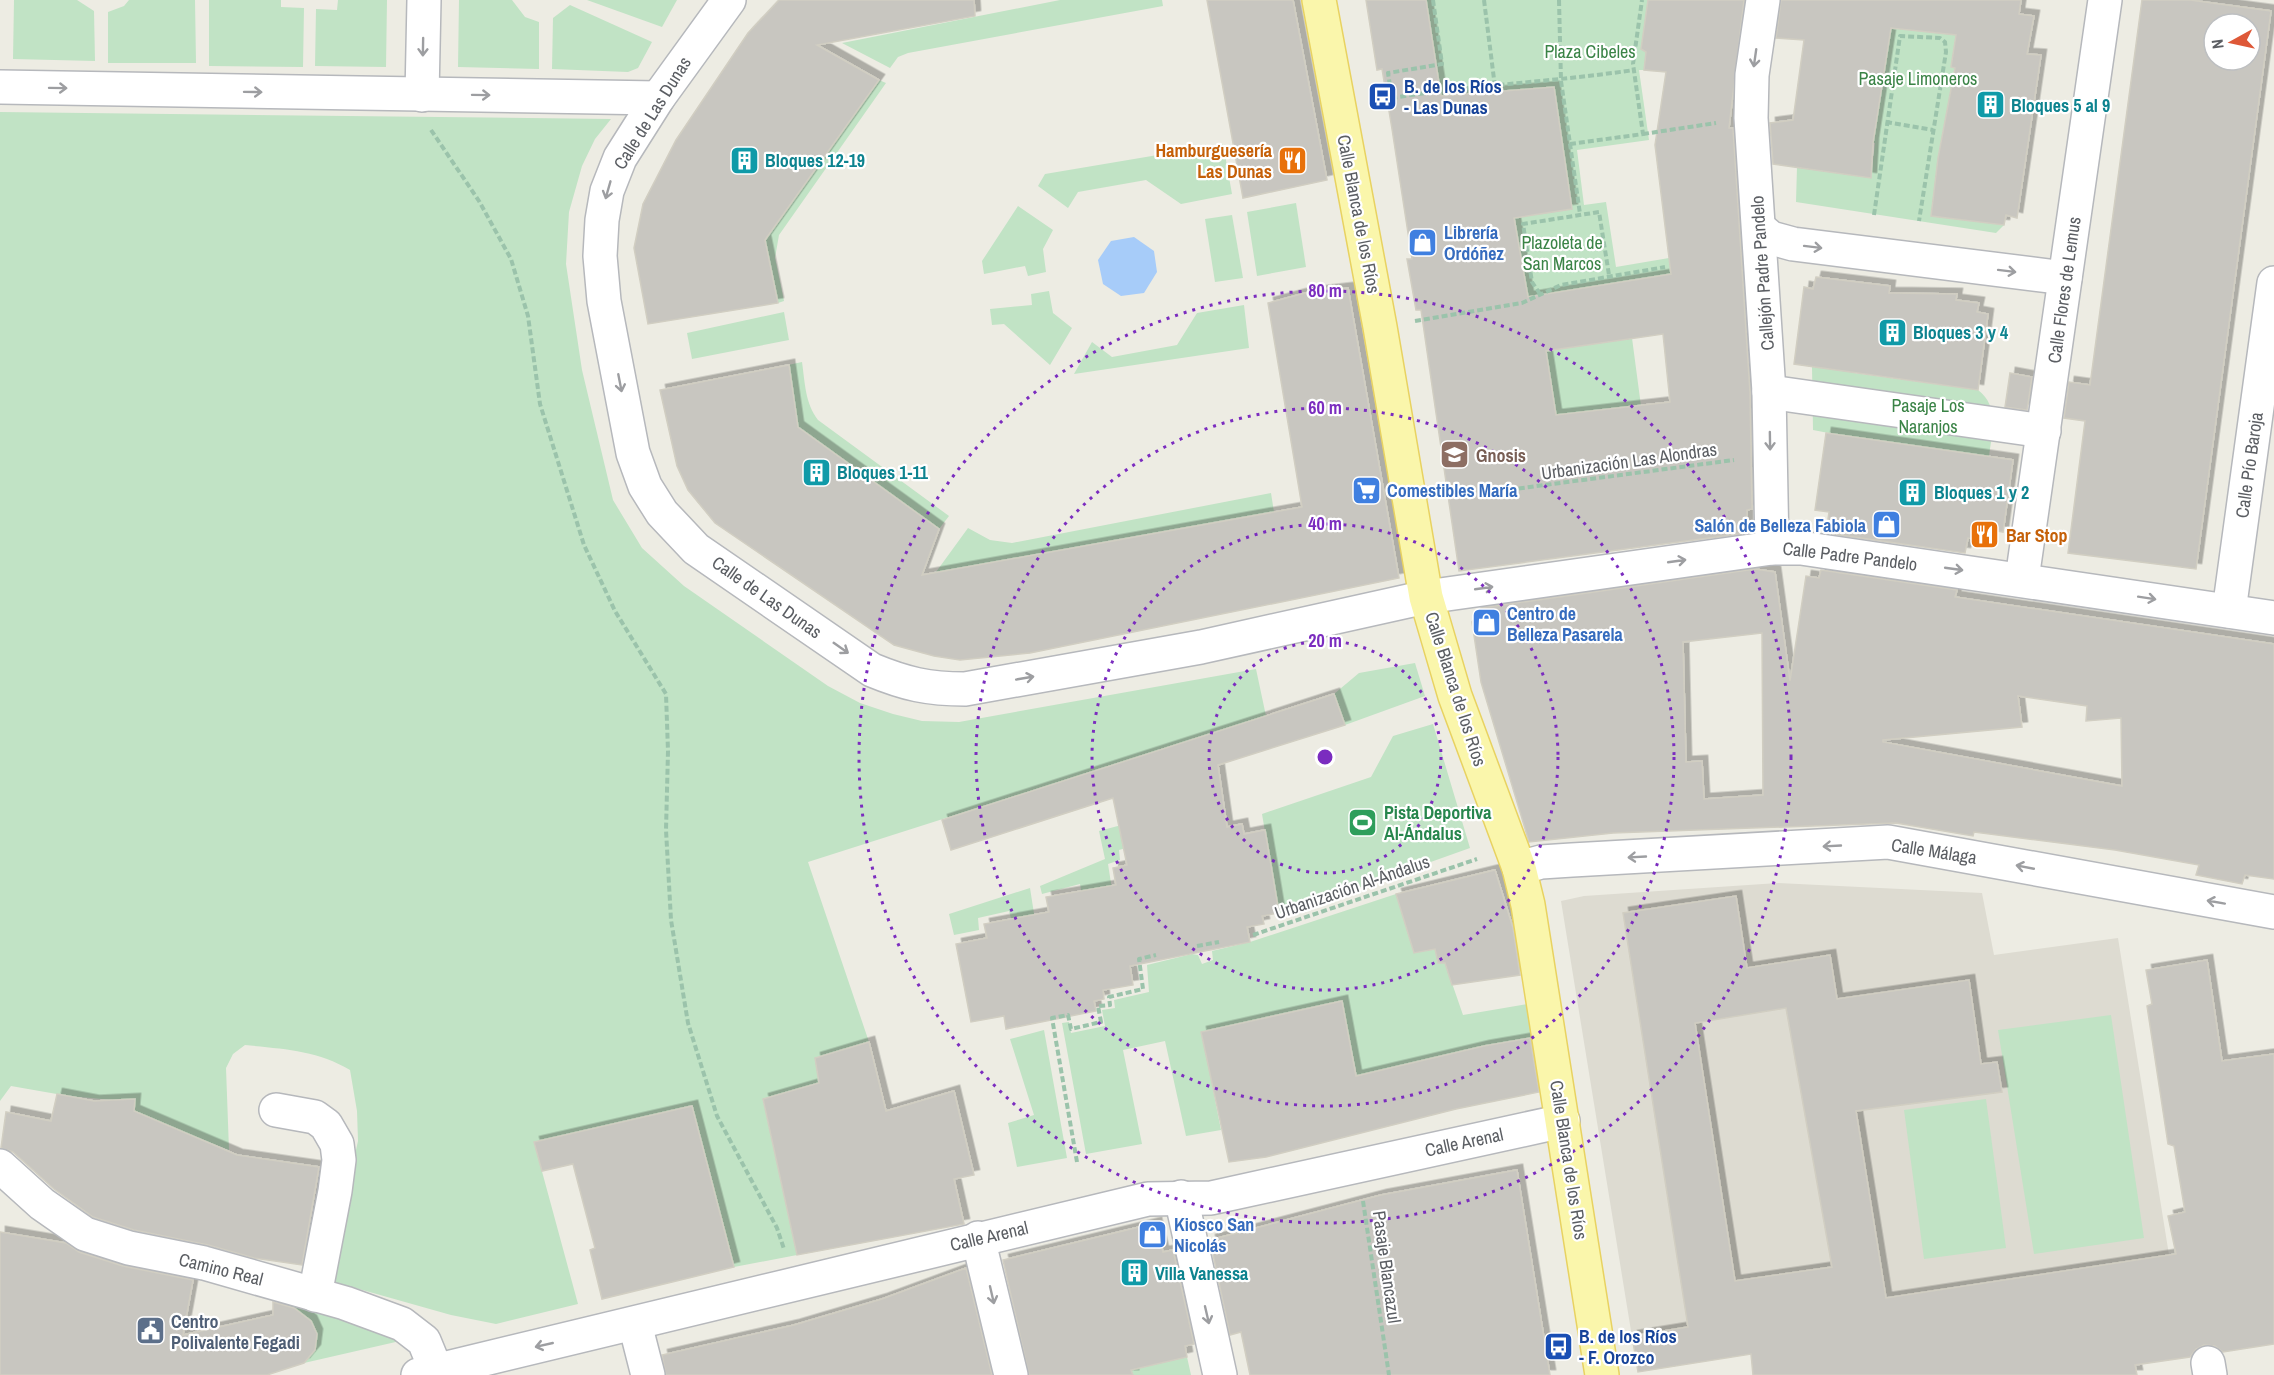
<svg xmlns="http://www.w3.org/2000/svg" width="2274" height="1375" font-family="'Archivo Narrow',sans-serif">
<defs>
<filter id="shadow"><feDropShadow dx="5.5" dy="-5.5" stdDeviation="0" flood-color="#0004"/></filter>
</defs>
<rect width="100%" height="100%" fill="#edece3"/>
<path fill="#dddbd1" d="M1778 883 1982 893 1994 955 2118 938 2169 1255 1632 1337 1561 901 1584 896Z"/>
<g fill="#c1e3c5">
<path d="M14 0H77L94 11 95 61 13 59Z"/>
<path d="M129 0H195L196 63H108V12L124 6Z"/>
<path d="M209 0H281V7L304 8 303 67 209 66Z"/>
<path d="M338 0H387L386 67 315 66 316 9 337 10Z"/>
<path d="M459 0H512L525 17 539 22V69L458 67Z"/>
<path d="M587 0H677L662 27Z"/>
<path d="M1060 0H1162L1163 6 908 53 898 57 890 68 842 43Z"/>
<path d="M1426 0H1648L1641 48 1646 52 1644 70H1639L1649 140 1577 150 1584 205 1606 202 1616 267 1669 258 1671 274 1581 289 1530 306 1526 296 1515 218 1572 209 1554 87 1440 96 1388 105 1383 69 1431 36Z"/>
<path d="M570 5 652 42 638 68 628 72 552 69 553 18Z"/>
<path d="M1874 26 1956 33 1951 67 1971 71 1951 89 1938 157 1958 161 1931 215 2004 225 1996 233 1796 202 1797 167 1871 177 1875 143 1855 141Z"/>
<path d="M879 80 886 83 779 235 775 258 784 301 778 303 769 258 760 257 768 235Z"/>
<path d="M0 112 611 119 595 139 582 166 569 212 566 264 582 370 613 500 642 548 684 586 828 686 860 703 893 714 922 721 959 722 1256 669 1266 716 808 862 869 1042 815 1058 819 1083 763 1100 797 1255 734 1267 692 1106 534 1142 578 1304 496 1324 451 1315 327 1280 358 1141 357 1111 350 1070C317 1050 283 1049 245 1045L233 1054 226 1068 229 1150 173 1128H133L113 1100 68 1096 11 1086 0 1101Z"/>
<path d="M1223 144 1232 194 1181 204 1146 180 1078 192 1068 208 1038 186 1045 174Z"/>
<path d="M1296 203 1306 267 1257 276 1247 212Z"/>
<path d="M1018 206 1053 230 1043 249 1046 272 1028 276 1025 266 984 274 982 261Z"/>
<path d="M1232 215 1243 278 1215 282 1205 219Z"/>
<path d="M1049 291 1053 313 1072 328 1050 365 1004 324 992 325 990 309 1032 305 1031 294Z"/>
<path d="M1244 305 1249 348 1074 374 1092 342 1112 357 1177 345 1197 313Z"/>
<path d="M784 312 789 340 692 359 687 333Z"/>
<path d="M1632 338 1641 406 1556 415 1551 380 1541 352Z"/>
<path d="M1857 353 1854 373 1978 390C2000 407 1992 432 1989 457L1865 440 1813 430 1812 367 1832 369Z"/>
<path d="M802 362C805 383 805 403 818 420L949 516 939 529 798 429 788 365Z"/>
<path d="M1271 493 1274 512 936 572 968 528 990 540 1012 543Z"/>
<path d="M1415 663 1425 696 1345 725 1334 694 1359 673Z"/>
<path d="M1433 724 1470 848 1296 910 1279 913 1262 814 1371 777 1393 736Z"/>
<path d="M1129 823 1133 846 1119 850 1120 860 1108 864 1113 896 1083 902 1080 884 1042 894 1040 886 1105 859 1099 831Z"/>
<path d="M1030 888 1035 920 1013 926 1009 911 978 918 979 930 954 935 949 914Z"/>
<path d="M1396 894 1414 953 1435 949 1438 963H1445L1463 1015 1528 1004 1535 1037 1357 1076 1342 1002 1261 1019 1204 1044 1221 1130 1186 1136 1165 1041 1123 1050 1142 1144 1086 1154 1062 1023 1069 1022 1071 1033 1105 1026 1102 1010 1115 1008 1114 1000 1149 992 1147 965 1192 954 1198 955 1202 964 1213 960 1212 951 1250 942Z"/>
<path d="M2111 1015 2144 1238 2034 1254 1998 1030Z"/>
<path d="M1044 1030 1067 1158 1017 1167 1008 1123 1034 1115 1010 1039Z"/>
<path d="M1986 1099 2006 1248 1924 1259 1904 1110Z"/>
<path d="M283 1302 350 1317 400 1341 304 1363C329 1333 312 1319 283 1302Z"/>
<path d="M1166 1351 1169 1361 1187 1357 1191 1375H1127L1132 1373 1129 1360Z"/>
</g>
<path fill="#a7ccf9" d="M1134 237 1154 251 1157 272 1144 293 1121 296 1103 284 1098 260 1111 241Z"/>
<g fill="#c8c6c0" stroke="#d1cec2" stroke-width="1.5" fill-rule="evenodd" filter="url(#shadow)">
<path d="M779 0H974L975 16 817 45 879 80 765 240 778 303 648 324 634 248 643 204 676 140 748 33Z"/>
<path d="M1207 0H1293L1327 180 1243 198Z"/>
<path d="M1366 0H1426L1441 96 1554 87 1572 209 1514 218 1528 297 1671 274 1655 145 1666 72 1644 70 1646 52 1641 49 1648 0H1744L1729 128H1733L1750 393 1752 509 1747 510V533L1459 571 1421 310H1416L1407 259H1412L1392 129 1382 69 1377 70ZM1663 334 1670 402 1556 415 1546 351Z"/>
<path d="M1781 0H2021L2019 14 2034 16 2027 54 2041 55 2017 218 2006 215 2004 225 1931 216 1938 158 1955 68 1951 67 1956 35 1891 28 1873 143 1871 178 1773 164 1770 123 1793 120 1804 40 1776 38Z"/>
<path d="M2142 0H2190L2271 11 2196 569 2068 553 2085 421 2064 418 2069 382 2090 385ZM2214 24H2250V60H2214Z"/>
<path d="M1816 277 1890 286 1889 293 1957 294 1956 300 1979 303 1977 312 1988 314 1978 390 1794 364 1804 287 1813 289Z"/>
<path d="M1348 288 1399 578 1030 653 960 660 934 656 894 645 715 523 688 490 677 466 660 390 789 365 798 427 939 529 922 575 1302 507 1268 303 1305 293Z"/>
<path d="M2010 373 2032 377 2027 410 2005 407Z"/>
<path d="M1826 433 2013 460 2003 532 1992 530 1991 541 1968 538 1965 553 1826 533 1829 512 1815 510Z"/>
<path d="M1755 569 1775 572 1790 681 1806 576 1819 578 1821 570 1957 590 1955 597 2274 644V879L2245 875 2242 884 2196 875 2199 865 2115 850 1974 832 1973 836 1896 823 1613 833 1529 842 1481 682 1472 622 1481 608ZM1762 633 1763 795 1704 799 1702 761 1686 762 1683 642ZM2018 696 2087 706 2086 721 2121 718 2122 786 1883 742V740L2022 727Z"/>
<path d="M1334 694 1345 725 1218 765 1227 827 1242 824 1244 834 1265 830 1272 871 1279 913 1262 916 1264 924 1247 927 1250 942 1130 966 1133 985 1103 990 1104 999 1094 1001 1096 1011 1006 1029 1004 1016 971 1022 956 944 987 938 984 924 1049 912 1046 897 1116 885 1113 868 1127 865 1113 798 951 850 942 820Z"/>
<path d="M1495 870 1513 928 1520 975 1452 985 1445 963H1438L1435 949 1414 953 1396 894Z"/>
<path d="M1736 896 1747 968 1830 955 1837 999 1969 980 1981 1064 1997 1062 2002 1092 1856 1111 1886 1298 2176 1254 2168 1216 2185 1212 2174 1146 2168 1144 2147 1006 2152 1004 2146 970 2207 960 2222 1061 2274 1054V1344L2223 1352 2215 1346 2204 1345 2196 1349 2190 1357 2135 1365 2137 1375H1753L1751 1354 1638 1372 1632 1336 1688 1327 1623 913ZM1786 1008 1832 1267 1735 1281 1695 1023Z"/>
<path d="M1342 1001 1356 1076 1484 1046 1530 1038 1539 1092 1456 1109 1266 1157 1229 1162 1201 1032Z"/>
<path d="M869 1042 886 1111 954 1091 974 1175 954 1179 964 1224 797 1255 763 1099 819 1083 815 1058Z"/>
<path d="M57 1094 94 1101 135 1099 134 1111 237 1155 319 1167 302 1265 254 1258 208 1245 134 1230 93 1217 54 1189 13 1152 1 1148 6 1112 51 1121Z"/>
<path d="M692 1106 734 1267 602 1299 590 1250 595 1248 573 1164 542 1171 534 1142Z"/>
<path d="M1517 1170 1550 1375H1250L1241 1332 1230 1335 1210 1240 1381 1195Z"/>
<path d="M1156 1223 1163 1252 1173 1250 1194 1344 1185 1346 1187 1357 1131 1370 1133 1375H1029L1003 1260Z"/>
<path d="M0 1232 66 1243 79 1252 123 1266 193 1280 183 1335 273 1315V1302L294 1308 311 1321 317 1334 315 1350 304 1363 267 1375H0Z"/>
<path d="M966 1268 992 1375H666L662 1355 794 1325 882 1299Z"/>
</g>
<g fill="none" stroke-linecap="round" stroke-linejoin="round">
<defs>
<g id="minor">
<path d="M729 0 658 98 620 158 607 191 602 220 600 256 604 301 633 453 645 486 662 513 696 549 872 670C906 684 928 689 965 689L1201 647 1426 597 1772 548H1801L2274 618"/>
<path d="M1763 0 1752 75 1751 118 1769 392 1772 548"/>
<path d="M0 87 658 98"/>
<path d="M422 95 424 0"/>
<path d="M1759 228 1771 238 1793 244 2065 278"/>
<path d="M1769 392 2044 431"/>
<path d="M2022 579 2105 0"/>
<path d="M2229 611 2274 283"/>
<path d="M1519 868 1541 862 1572 860 1888 842 2274 912"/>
<path d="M276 1110 315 1117 326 1125 337 1144 339 1160 335 1191 315 1295"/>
<path d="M0 1166 42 1204 85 1234 129 1248 204 1263 345 1303 402 1324 424 1341 438 1375"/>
<path d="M1181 1197 1220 1375"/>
<path d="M978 1238 1011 1375"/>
<path d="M635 1324 648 1375"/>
<path d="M2208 1363 2210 1375"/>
<path d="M418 1375 1148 1199 1211 1198 1563 1121"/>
</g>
<path id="major" d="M1319 0 1380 327 1426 597 1455 696 1519 868 1528 905 1602 1375"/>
</defs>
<use href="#minor" stroke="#b6b8bc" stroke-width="36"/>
<use href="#major" stroke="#e8d261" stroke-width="36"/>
<g stroke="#9bc3ab" stroke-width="4" stroke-dasharray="6 3" stroke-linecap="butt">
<path d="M1433 0 1442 64 1388 73 1392 98C1472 85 1553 82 1634 70"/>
<path d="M1484 0 1495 87"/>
<path d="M1559 0 1561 81 1580 214"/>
<path d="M1886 122 1933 130"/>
<path d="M431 130 479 201 511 259 528 316 540 404 584 545 615 611 666 694 668 751 666 830 671 920 688 1023 717 1116 777 1228 784 1249"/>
<path d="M1643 134 1716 123"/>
<path d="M1570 144 1643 134 1633 64 1642 0"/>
<path d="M1874 215 1900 36 1940 38 1945 42 1946 52 1919 221"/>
<path d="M1540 294 1532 282 1523 224 1599 212 1609 275"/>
<path d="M1415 321 1522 303 1561 285 1665 267"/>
<path d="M1492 492 1734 460"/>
<path d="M1253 935 1477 859"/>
<path d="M1197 946 1219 942"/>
<path d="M1077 1162 1052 1018 1068 1015 1071 1029 1101 1022 1098 1006 1110 1005 1109 997 1143 989 1139 959 1156 955"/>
<path d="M1363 1201 1389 1375"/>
</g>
<use href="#minor" stroke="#fff" stroke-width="33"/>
<use href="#major" stroke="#faf6ab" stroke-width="33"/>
</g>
<defs><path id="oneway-shaft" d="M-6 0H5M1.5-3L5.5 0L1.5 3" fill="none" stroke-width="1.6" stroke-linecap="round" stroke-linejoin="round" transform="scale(1.5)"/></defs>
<g stroke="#9d9ea1">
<use href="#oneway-shaft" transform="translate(423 47) rotate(91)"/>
<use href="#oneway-shaft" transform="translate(1755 58) rotate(98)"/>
<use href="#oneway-shaft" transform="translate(58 88) rotate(1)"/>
<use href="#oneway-shaft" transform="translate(253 92) rotate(1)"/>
<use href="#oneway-shaft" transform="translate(481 95) rotate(1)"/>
<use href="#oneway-shaft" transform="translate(608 190) rotate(106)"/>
<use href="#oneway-shaft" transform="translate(1813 247) rotate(7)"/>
<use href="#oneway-shaft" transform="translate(2007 271) rotate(7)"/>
<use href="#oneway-shaft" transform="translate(620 383) rotate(79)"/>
<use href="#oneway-shaft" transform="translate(1770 441) rotate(89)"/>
<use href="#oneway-shaft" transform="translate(1677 561) rotate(-8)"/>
<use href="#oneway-shaft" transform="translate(1954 569) rotate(8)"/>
<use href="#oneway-shaft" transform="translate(1484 588) rotate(-8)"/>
<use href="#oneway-shaft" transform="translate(2147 598) rotate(9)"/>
<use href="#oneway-shaft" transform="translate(841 648) rotate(35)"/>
<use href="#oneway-shaft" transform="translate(1025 678) rotate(-10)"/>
<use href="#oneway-shaft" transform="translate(1832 846) rotate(177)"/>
<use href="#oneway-shaft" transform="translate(1637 857) rotate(177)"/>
<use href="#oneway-shaft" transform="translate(2025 867) rotate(-169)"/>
<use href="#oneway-shaft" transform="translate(2216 902) rotate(-170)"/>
<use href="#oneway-shaft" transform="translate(992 1295) rotate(77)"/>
<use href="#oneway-shaft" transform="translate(1207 1315) rotate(77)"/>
<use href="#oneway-shaft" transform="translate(544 1345) rotate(167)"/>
</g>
<g fill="none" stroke="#7b2cbf" stroke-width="3" stroke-dasharray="3 6">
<circle cx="1325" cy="757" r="116"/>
<circle cx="1325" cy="757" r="233"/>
<circle cx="1325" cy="757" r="349"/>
<circle cx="1325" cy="757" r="466"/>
</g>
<defs>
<symbol id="bus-square" viewBox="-11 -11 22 22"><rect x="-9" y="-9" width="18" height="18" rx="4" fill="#1a4fb4" stroke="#fff"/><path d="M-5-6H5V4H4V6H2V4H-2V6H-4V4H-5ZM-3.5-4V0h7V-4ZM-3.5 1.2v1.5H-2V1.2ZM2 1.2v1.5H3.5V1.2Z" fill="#fff"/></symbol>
<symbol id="building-square" viewBox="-11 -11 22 22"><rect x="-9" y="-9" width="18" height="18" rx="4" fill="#0f9aa8" stroke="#fff"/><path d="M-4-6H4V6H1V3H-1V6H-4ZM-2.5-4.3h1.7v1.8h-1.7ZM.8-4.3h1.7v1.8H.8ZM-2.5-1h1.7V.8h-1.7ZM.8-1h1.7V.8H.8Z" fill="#fff"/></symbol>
<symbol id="restaurant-square" viewBox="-11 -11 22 22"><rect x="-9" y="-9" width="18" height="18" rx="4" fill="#e8710a" stroke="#fff"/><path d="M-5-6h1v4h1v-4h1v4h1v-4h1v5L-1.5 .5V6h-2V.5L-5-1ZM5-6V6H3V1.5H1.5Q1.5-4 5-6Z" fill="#fff"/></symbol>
<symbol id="shop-square" viewBox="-11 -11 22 22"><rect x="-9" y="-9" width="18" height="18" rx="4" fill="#3f7fe0" stroke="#fff"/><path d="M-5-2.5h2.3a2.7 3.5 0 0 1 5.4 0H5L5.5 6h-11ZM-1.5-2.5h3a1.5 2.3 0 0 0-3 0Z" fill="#fff"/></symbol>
<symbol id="school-square" viewBox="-11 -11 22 22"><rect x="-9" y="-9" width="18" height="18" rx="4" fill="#8d6e63" stroke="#fff"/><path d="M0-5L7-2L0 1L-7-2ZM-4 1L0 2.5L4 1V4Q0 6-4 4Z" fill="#fff"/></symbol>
<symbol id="supermarket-square" viewBox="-11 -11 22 22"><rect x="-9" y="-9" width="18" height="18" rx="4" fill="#3f7fe0" stroke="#fff"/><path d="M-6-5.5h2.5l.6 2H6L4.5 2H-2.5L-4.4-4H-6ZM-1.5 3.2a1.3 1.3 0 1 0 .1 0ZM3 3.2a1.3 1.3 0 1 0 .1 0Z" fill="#fff"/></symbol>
<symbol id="stadium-square" viewBox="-11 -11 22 22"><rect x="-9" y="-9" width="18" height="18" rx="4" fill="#2e9e5b" stroke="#fff"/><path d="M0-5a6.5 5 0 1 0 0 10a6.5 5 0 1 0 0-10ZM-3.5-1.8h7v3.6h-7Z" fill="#fff"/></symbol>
<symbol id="civic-square" viewBox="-11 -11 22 22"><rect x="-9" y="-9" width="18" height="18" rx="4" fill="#5c6f8a" stroke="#fff"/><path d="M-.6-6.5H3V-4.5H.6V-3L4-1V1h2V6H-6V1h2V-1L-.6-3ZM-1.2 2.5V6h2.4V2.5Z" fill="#fff"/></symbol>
</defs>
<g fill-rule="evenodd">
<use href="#bus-square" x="1366" y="80" width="33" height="33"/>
<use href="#building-square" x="1974" y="88" width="33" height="33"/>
<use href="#building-square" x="728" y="144" width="33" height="33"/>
<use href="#restaurant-square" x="1276" y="144" width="33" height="33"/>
<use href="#shop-square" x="1406" y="226" width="33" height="33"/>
<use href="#building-square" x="1876" y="316" width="33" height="33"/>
<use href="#school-square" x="1438" y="438" width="33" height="33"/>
<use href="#building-square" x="800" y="456" width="33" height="33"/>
<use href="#supermarket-square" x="1350" y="474" width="33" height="33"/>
<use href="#building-square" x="1896" y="476" width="33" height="33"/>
<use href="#shop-square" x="1870" y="508" width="33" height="33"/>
<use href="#restaurant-square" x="1968" y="518" width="33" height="33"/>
<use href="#shop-square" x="1470" y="606" width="33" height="33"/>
<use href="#stadium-square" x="1346" y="806" width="33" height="33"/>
<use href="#shop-square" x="1136" y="1218" width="33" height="33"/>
<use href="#building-square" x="1118" y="1256" width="33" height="33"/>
<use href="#civic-square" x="134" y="1314" width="33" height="33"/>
<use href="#bus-square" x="1542" y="1330" width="33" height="33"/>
</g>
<g text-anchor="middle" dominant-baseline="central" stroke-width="4.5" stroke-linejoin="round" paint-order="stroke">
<g font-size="18" fill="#3a8346" stroke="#fff">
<text x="1590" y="51">Plaza Cibeles</text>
<text x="1918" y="78">Pasaje Limoneros</text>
<text x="1562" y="242">Plazoleta de<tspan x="1562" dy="21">San Marcos</tspan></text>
<text x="1928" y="405">Pasaje Los<tspan x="1928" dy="21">Naranjos</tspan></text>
</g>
<g font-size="18" font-weight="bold" fill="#164399" stroke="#fff" text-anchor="start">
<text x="1404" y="86">B. de los Ríos<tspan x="1404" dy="21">- Las Dunas</tspan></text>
<text x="1579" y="1336">B. de los Ríos<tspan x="1579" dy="21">- F. Orozco</tspan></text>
</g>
<g font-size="18" font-weight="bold" fill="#0d838f" stroke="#fff" text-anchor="start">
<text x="2011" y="105">Bloques 5 al 9</text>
<text x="765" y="160">Bloques 12-19</text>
<text x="1913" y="332">Bloques 3 y 4</text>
<text x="837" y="472">Bloques 1-11</text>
<text x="1934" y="492">Bloques 1 y 2</text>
<text x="1155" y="1273">Villa Vanessa</text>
</g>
<g font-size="18" fill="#5b5e63" stroke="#fff">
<text transform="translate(652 113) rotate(-58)">Calle de Las Dunas</text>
<text transform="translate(1359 214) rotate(79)">Calle Blanca de los Ríos</text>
<text transform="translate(1762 273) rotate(-94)">Callejón Padre Pandelo</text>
<text transform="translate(2064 290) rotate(-82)">Calle Flores de Lemus</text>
<text transform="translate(1629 461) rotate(-8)">Urbanización Las Alondras</text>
<text transform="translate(2249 465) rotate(-82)">Calle Pío Baroja</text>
<text transform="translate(1850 556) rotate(7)">Calle Padre Pandelo</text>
<text transform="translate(767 597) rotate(35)">Calle de Las Dunas</text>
<text transform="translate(1456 689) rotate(72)">Calle Blanca de los Ríos</text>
<text transform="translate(1934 851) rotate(9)">Calle Málaga</text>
<text transform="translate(1352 887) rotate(-19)">Urbanización Al-Ándalus</text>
<text transform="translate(1464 1142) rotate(-12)">Calle Arenal</text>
<text transform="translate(1569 1160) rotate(81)">Calle Blanca de los Ríos</text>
<text transform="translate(989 1236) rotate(-13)">Calle Arenal</text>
<text transform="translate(1387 1267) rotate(82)">Pasaje Blancazul</text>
<text transform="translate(221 1269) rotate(14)">Camino Real</text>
</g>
<g font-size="18" font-weight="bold" fill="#c56008" stroke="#fff" text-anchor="end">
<text x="1272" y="150">Hamburguesería<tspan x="1272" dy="21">Las Dunas</tspan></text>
<text x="2006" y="535" text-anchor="start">Bar Stop</text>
</g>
<g font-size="18" font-weight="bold" fill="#366cbe" stroke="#fff" text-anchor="start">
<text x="1444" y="232">Librería<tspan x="1444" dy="21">Ordóñez</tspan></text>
<text x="1387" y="490">Comestibles María</text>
<text x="1866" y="525" text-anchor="end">Salón de Belleza Fabiola</text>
<text x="1507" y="613">Centro de<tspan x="1507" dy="21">Belleza Pasarela</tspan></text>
<text x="1174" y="1224">Kiosco San<tspan x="1174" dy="21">Nicolás</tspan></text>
</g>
<g font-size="18" font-weight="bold" fill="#785e54" stroke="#fff" text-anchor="start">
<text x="1476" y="455">Gnosis</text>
</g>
<g font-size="18" font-weight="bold" fill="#27864d" stroke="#fff" text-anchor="start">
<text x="1384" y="812">Pista Deportiva<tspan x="1384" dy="21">Al-Ándalus</tspan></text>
</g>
<g font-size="18" font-weight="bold" fill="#4e5e75" stroke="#fff" text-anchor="start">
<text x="171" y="1321">Centro<tspan x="171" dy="21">Polivalente Fegadi</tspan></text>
</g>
</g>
<circle cx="1325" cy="757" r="9" fill="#7b2cbf" stroke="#fff" stroke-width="3"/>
<g font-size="18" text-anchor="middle" font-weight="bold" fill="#7b2cbf" stroke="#fff" stroke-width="4.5" stroke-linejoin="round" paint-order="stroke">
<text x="1325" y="297">80 m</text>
<text x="1325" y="414">60 m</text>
<text x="1325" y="530">40 m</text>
<text x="1325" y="647">20 m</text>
</g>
<g transform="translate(2232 42) rotate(262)"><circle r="28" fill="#ffffff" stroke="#bdbfc1" stroke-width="1.5"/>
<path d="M0-4.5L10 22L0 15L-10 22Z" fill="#de5838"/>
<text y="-9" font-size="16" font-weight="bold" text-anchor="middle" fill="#5b5e63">N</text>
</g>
</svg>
